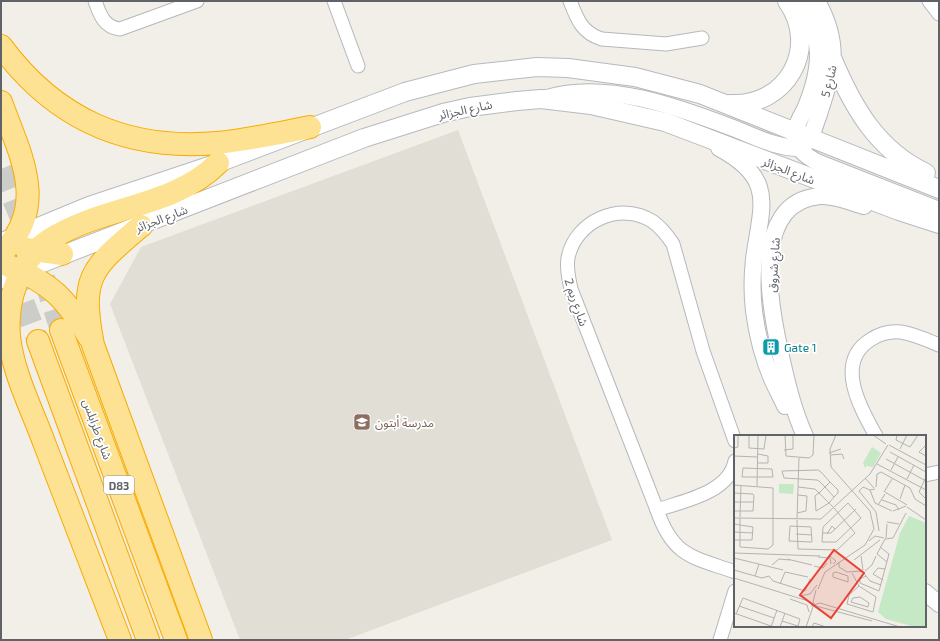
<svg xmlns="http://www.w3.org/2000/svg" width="940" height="641" font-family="'Exo 2','Noto Sans Arabic',sans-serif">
<rect width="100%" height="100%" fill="#f1efe8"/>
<path fill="#e1ded6" d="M458 130 612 540 345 640H240L110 304 141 247Z"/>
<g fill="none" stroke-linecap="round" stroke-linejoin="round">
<g stroke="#ccccc8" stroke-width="22" stroke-dasharray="22 11" stroke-linecap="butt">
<path d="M1 169 27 233"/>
<path d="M12 272 38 341"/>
<path d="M44 278 61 330"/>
</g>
<defs>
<g id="minor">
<path d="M95 1C100 15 104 27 120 29L197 1"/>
<path d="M334 1 358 66"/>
<path d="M570 1C577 19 582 33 602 39L666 44 702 38"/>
<path d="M929 1 939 14"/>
<path d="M876 436C861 409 834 363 870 340 879 334 890 331 901 332 914 334 927 340 939 345"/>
<path d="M735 441 703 351 673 244C667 235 661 227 652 221 620 201 575 221 568 258 566 269 569 279 571 289L657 510C683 501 729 493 735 461"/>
<path d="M925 475 939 472"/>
<path d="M657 510C673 557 693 557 735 572"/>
<path d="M720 640 735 591"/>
</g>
<g id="tertiary">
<path d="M801 1C824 38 822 69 805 109 801 117 794 128 795 137 796 150 809 158 819 163L939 210"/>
<path d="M547 98C605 80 678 107 733 128 754 136 776 148 799 148 812 141 813 130 818 117 833 71 842 46 817 1"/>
<path d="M719 148C777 179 761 206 754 259 752 277 752 294 754 311 757 334 763 358 772 379 776 388 781 397 785 406"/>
<path d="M805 436C794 412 788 387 782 361 772 315 746 202 820 196 835 195 850 202 864 206"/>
<path d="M925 592 939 604"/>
</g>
<g id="secondary">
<path d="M833 60C853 107 877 150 926 173"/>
<path d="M730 104C787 107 820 48 787 1"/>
<path d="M7 240 89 206 218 163 405 92 474 74 537 67 568 68 635 77 700 94 939 189"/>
<path d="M1 279 364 138 443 113 470 107 517 101 541 99 591 105 665 122 899 211 939 224"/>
</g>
<g id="motorway">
<path d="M1 46C55 119 126 151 217 143 248 140 279 133 310 127"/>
<path d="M1 102C20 155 50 206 1 254"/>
<path d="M141 226C90 269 80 277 93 345L201 640"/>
<path d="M26 249 62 254"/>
<path d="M9 266C51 283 66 299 89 337"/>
<path d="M61 330 176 640"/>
<path d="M38 341 148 640"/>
<path d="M120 640C95 575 70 510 45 445 32 409 13 374 9 336 6 301 19 259 49 240 101 206 173 208 218 163"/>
</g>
</defs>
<use href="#minor" stroke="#b5b8bc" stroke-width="15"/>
<use href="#tertiary" stroke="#b5b8bc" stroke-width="18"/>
<use href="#secondary" stroke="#b6babf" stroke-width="20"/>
<use href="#motorway" stroke="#f9ab00" stroke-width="24"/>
<use href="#minor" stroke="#fff" stroke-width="13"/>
<use href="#tertiary" stroke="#fff" stroke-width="16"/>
<use href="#secondary" stroke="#fff" stroke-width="18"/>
<use href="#motorway" stroke="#fde293" stroke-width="22"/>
</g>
<defs>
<symbol id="building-square" viewBox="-11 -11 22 22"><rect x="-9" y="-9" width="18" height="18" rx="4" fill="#0f9aa8" stroke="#fff"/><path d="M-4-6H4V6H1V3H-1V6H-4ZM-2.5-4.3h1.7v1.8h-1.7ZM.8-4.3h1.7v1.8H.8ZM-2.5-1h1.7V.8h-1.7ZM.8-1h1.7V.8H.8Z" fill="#fff"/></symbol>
<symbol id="school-square" viewBox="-11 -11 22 22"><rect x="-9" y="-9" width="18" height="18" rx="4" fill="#8d6e63" stroke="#fff"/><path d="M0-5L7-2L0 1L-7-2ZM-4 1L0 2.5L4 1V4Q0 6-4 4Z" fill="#fff"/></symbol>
</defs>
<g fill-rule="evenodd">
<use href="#building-square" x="761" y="337" width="20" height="20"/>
<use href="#school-square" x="352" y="412" width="20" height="20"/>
</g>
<g text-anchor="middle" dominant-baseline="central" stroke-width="3.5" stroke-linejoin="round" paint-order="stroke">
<rect fill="#fff" stroke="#8f9295" stroke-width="1" x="104" y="476" width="30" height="18" rx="3"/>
<g font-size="11" font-weight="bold" fill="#5f6368">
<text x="119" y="485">D83</text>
</g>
<g font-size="12" fill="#5f6368" stroke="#fff">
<text transform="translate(828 81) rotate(-76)">شارع 5</text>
<text transform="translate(465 109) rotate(-12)">شارع الجزائر</text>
<text transform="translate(789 170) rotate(21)">شارع الجزائر</text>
<text transform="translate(161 218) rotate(-21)">شارع الجزائر</text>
<text transform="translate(773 265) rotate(-86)">شارع شروق</text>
<text transform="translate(577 302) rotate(71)">شارع ريم 2</text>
<text transform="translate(98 429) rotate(70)">شارع طرابلس</text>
</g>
<g font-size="12" fill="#0d838f" stroke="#fff" text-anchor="start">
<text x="784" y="347">Gate 1</text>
</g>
<g font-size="12" fill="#785e54" stroke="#fff" text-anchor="start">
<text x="375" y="422">مدرسة أبتون</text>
</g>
</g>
<g transform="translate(734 435)">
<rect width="192" height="192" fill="#f1efe8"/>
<path d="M138 12 147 18 139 32 132 31 131 33 129 28ZM45 49H60L59 59 45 58ZM175 81 192 88V140L182 137 192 140V192H181L152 184 144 177 166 98Z" fill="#c5e8c5"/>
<path fill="none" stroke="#b3b3b1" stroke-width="1" d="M15 0V13L30 14 32 0M51 0 52 21 75 23 79 20 80 0M139 0 152 9M163 0 162 5 176 12 184 0M155 10 192 30M192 10 185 17 192 21M0 13 4 12V0M166 14 173 0M50 15 59 14V0M156 17 192 37M95 18 107 14M97 20 108 19 110 24M0 21 24 22M152 24 192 46M24 28H34V21L24 19M143 29 192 55M9 33 38 34 39 42H8ZM157 35 164 22M192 42 185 57 192 64M131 43 140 53M173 44 180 30M96 47 85 58 82 60 81 61 82 76 95 68 100 62 104 58V55L96 47 87 37 84 35 48 36 50 43 83 45 85 46 91 52 100 62M0 50 39 53V83M23 51 24 0M64 52 81 54 99 72M142 52 143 39 147 37 176 53 181 64 192 71M141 54 136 55 129 52 125 56 142 77 145 96M136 55 141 68 158 76M150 57 158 44M151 57 173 70M0 58 19 59 20 61 19 76H0M166 64 171 50M148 65 162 70 165 75M0 67H20M114 68 127 83 102 107H88L89 92ZM144 70 151 59M173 72 192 85M159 76 172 71M63 78 72 76 73 61 64 60M6 82 7 50M0 83 87 84 136 39 154 10M6 83V112L34 114 39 110V84M63 84 65 23M63 85 64 114 103 115 121 98 100 73M153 87 165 89M0 89 19 92 18 105H0M56 91 77 92 78 107 55 106ZM0 97 19 98M88 98H97L122 74M62 99 78 100M93 99 98 91 101 94M152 103 153 89M151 104 159 103 172 78M135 106 141 101 150 103M0 118 86 121M143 119 151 104M143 119 153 127M96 121 102 126 99 129M127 121 129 135M84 122 96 123 97 129M0 123 49 135M53 124 78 130M120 125 146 105M105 127V132L113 137 129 136M38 130 45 124 56 125M80 131 89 133 93 128M0 135 28 143 35 141 39 146 71 156 76 144M131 136 138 130 142 121M51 137 74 142M102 137 114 141V147L99 142V138ZM129 137 136 146 147 150M118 138 125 151M21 141 25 129M132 141 126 144V148L145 156 155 119 146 112M0 143 74 166M149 145 139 139 144 133 151 134M46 149 51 137M125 151 142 162 139 177 113 169 115 160ZM84 154 91 137 131 110 140 94 136 76 97 32 96 14 102 0M82 155 79 167 82 171 138 186M65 161 76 159 83 150M126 162 135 168 134 172 117 167 119 163ZM56 164 73 170 75 177M5 171 40 183M77 171 86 168 166 192M0 178 37 191M2 179 9 163 66 184 64 191 48 186M37 192 43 175M46 192 51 178M72 192 80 169M78 192 80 188 92 192"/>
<path fill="#ea4335" fill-opacity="0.15" stroke="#ea4335" stroke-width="2" d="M100 115 130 138 97 183 66 160Z"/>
<rect width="192" height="192" fill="none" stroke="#5f6368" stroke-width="2"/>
</g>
<rect width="940" height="641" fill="none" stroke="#5f6368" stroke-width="4"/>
</svg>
